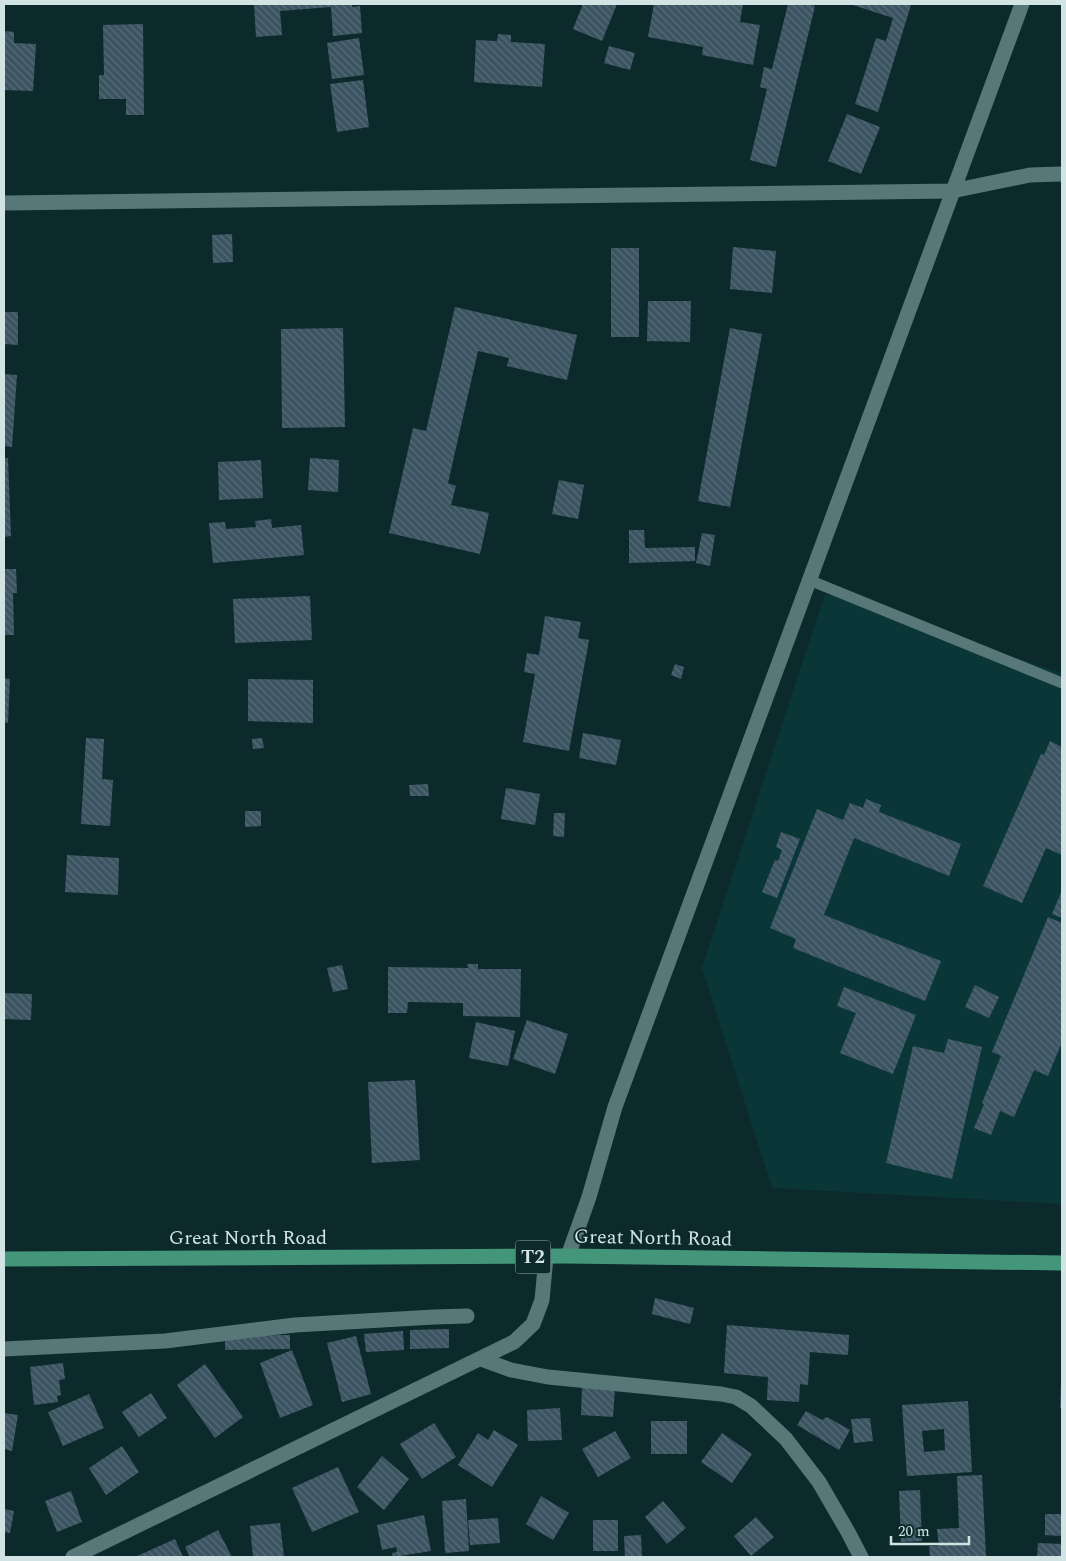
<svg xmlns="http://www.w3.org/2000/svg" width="1066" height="1561" font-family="Spectral,serif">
<defs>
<pattern id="building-back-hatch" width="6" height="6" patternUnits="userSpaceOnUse" patternTransform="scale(1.25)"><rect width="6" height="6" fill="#3c5461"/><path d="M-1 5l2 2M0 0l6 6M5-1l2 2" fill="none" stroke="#576c78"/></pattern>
</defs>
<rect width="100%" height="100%" fill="#0c2a2b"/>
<path fill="#0a3638" d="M825 594 1062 673V1204L772 1188 702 968Z"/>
<g fill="url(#building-back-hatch)" fill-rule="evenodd">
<path d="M254 4H352V7L360 6 362 33 333 36 331 7 280 11 282 35 256 37Z"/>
<path d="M583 4H617L602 41 573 29Z"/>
<path d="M654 4H743L740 22 760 25 753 65 702 55 703 47 648 37Z"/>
<path d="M788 4H807L815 6 776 167 750 160 767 89 760 87 764 67 772 69Z"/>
<path d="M850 4 911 5 878 112 855 104 876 38 886 41 893 18Z"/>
<path d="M143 24 144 115H126V99H99V75H104L103 25Z"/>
<path d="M4 31 14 32V43L36 44 33 91 4 90Z"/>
<path d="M498 34 511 35V42L545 44 542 87 474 82 476 40 497 41Z"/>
<path d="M359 38 364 75 332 79 327 43Z"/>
<path d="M609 46 635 53 630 70 604 63Z"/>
<path d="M363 80 369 127 337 132 330 84Z"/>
<path d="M847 114 880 127 861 174 828 161Z"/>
<path d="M232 234 233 262 213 263 212 235Z"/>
<path d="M733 247 776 251 772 293 730 289Z"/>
<rect x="611" y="248" width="28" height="89"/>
<path d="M648 301H691L690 342 647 341Z"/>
<path d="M455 307 577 335 567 380 507 366 509 358 478 351 448 483 456 486 451 505 489 513 480 554 389 533 413 428 426 431Z"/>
<path d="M4 312H18V345L4 344Z"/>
<path d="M343 328 345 427 282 428 281 329Z"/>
<path d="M730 328 762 334 730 507 698 501Z"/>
<path d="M4 374 17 375 12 447 4 446Z"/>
<path d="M4 458H8L11 536 4 537Z"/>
<path d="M310 458 339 460 338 492 308 490Z"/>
<path d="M261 460 263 498 219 500 218 462Z"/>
<path d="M559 480 584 485 578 519 552 514Z"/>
<path d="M271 519 272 528 301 525 304 555 213 563 209 523 225 522 226 529 256 527 255 521Z"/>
<path d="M629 530H644L645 548 695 547V561L629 563Z"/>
<path d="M702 533 715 535 710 566 696 563Z"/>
<path d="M4 569H16L17 593H13L14 635H4Z"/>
<path d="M310 596 312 640 235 643 233 599Z"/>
<path d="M545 616 581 622 578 638 589 640 569 751 523 742 535 674 524 672 527 653 539 655Z"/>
<path d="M675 664 684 667 681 679 671 675Z"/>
<path d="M4 678 10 679 8 723 4 722Z"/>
<path d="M248 679 313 680V723L248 721Z"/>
<path d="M583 733 621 740 616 765 579 758Z"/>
<path d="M86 738 104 739 102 779 113 780 110 826 81 824Z"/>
<path d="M262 738 264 748 253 749 252 739Z"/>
<path d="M1050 741 1062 747V855L1046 848 1022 903 983 886 1041 754 1044 755Z"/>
<path d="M428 784 429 796H410L409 785Z"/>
<path d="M506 788 540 794 535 825 501 819Z"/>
<path d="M866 799 881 805 879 812 961 844 949 876 854 838 824 915 941 961 925 1001 793 948 796 939 770 928 817 809 843 820 850 803 863 808Z"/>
<path d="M245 811H261V826L245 827Z"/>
<path d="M554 813H565L564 837 553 836Z"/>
<path d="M781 832 800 839 777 898 762 892 775 860 778 861 782 850 776 847Z"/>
<path d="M67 855 119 858 118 895 65 892Z"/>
<path d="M1062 890V918L1052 914Z"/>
<path d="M1048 917 1062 923V1042L1048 1076 1034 1070 1014 1117 1000 1111 991 1135 974 1128 984 1104 982 1103 1001 1056 992 1052Z"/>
<path d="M467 964H478V969H521L520 1017 463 1016V1003L408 1002 407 1013H388V967L468 968Z"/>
<path d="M342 965 348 989 333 992 327 968Z"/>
<path d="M975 985 999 997 989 1018 965 1007Z"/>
<path d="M844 987 916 1015 893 1074 840 1053 856 1013 837 1006Z"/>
<path d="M4 993 32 994 31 1020 4 1019Z"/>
<path d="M527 1020 568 1034 555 1074 513 1059Z"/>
<path d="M476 1022 515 1031 508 1066 469 1058Z"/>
<path d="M948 1039 982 1047 952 1179 886 1163 913 1046 944 1053Z"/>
<path d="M415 1080 420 1160 372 1163 368 1082Z"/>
<path d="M655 1298 694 1308 690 1324 652 1314Z"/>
<path d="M727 1325 849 1335 848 1355 810 1352 808 1385 800 1384 799 1402 767 1400 768 1377 724 1373Z"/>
<path d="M449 1329V1348L410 1349V1330Z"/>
<path d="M403 1331 404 1350 366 1352 364 1334Z"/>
<path d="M290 1335V1349L225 1350V1336Z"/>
<path d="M356 1336 371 1394 342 1402 327 1343Z"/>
<path d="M292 1350 313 1405 280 1418 260 1363Z"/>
<path d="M63 1363 65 1379 59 1380 61 1395 57 1396 58 1402 34 1405 30 1367Z"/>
<path d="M205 1364 243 1417 215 1438 177 1385Z"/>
<path d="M1061 1382H1062V1408H1060Z"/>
<path d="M582 1387 615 1388 613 1417 581 1415Z"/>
<path d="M151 1393 167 1418 139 1437 122 1412Z"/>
<path d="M89 1394 104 1428 63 1446 48 1412Z"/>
<path d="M968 1401 972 1472 907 1476 902 1405ZM944 1429 945 1450 924 1452 922 1431Z"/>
<path d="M560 1408 562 1440 528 1441 527 1410Z"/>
<path d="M806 1411 822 1420 827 1417 850 1430 839 1450 797 1425Z"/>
<path d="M4 1413 18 1415 12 1451 4 1449Z"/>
<path d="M870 1418 873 1441 854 1443 851 1419Z"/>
<rect x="651" y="1421" width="36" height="33"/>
<path d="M434 1423 456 1457 422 1479 400 1444Z"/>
<path d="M494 1430 518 1445 492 1487 458 1465 478 1433 488 1440Z"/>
<path d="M615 1431 631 1458 598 1477 582 1449Z"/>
<path d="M722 1433 752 1454 732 1483 701 1462Z"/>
<path d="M122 1446 139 1472 106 1495 89 1468Z"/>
<path d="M382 1456 409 1479 384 1510 357 1487Z"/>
<path d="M338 1467 359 1512 312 1532 292 1488Z"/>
<path d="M982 1475 986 1557H930L929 1546H939L937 1529 959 1528 957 1476Z"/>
<path d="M920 1490 922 1541 901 1542 899 1491Z"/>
<path d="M71 1491 82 1522 57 1532 45 1501Z"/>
<path d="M541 1496 569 1513 553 1540 526 1524Z"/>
<path d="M466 1499 469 1551 445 1553 442 1501Z"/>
<path d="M663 1501 686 1528 667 1544 645 1517Z"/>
<path d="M4 1509 14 1511 10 1533 4 1532Z"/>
<path d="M1045 1514H1062V1536L1045 1535Z"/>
<path d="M424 1515 431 1551 393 1557 392 1553 397 1552 396 1547 382 1550 377 1525Z"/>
<path d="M756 1517 774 1537 751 1556 734 1536Z"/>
<path d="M498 1518 500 1543 470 1545 468 1520Z"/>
<rect x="593" y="1520" width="25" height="31"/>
<path d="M280 1523 284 1557H253L250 1526Z"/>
<path d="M218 1530 232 1557H190L185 1547Z"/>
<path d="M641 1535 642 1557H625L624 1536Z"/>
<path d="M175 1539 183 1557H135Z"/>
<path d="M1038 1543 1062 1544V1557H1037Z"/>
</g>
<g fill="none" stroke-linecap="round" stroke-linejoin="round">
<path stroke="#587778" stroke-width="11" d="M809 580 1062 683"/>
<g stroke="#587778" stroke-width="15">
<path d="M4 203 952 191 1030 175 1062 174"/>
<path d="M568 1256 589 1197 615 1107 1022 4"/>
<path d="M4 1349 165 1341 295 1325 434 1317 467 1316"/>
<path d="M481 1359 511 1370 548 1377 721 1394 736 1397 751 1406 786 1439 819 1482 848 1532 861 1557"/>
<path d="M73 1557 514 1342 533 1324 542 1300 546 1257"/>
</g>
<path stroke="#44967b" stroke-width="15" d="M4 1259 568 1256 1062 1263"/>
</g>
<g text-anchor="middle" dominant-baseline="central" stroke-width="4" stroke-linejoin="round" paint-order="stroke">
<rect fill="#0c2a2b" stroke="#97acac" stroke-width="1" x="515.5" y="1240.5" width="35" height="33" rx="4"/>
<g font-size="19" font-weight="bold" fill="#d2e3e3">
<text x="533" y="1257">T2</text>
</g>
<g font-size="20" fill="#d2e3e3" stroke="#0c2a2b">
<text x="248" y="1238">Great North Road</text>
<text transform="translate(653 1238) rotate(1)">Great North Road</text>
</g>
</g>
<rect width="1066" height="1561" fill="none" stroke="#d2e3e3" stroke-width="10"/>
<path d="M891 1536v8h78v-8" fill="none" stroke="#d2e3e3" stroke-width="2.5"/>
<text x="898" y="1536" font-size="15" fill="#d2e3e3" stroke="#0c2a2b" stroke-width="4" paint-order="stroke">20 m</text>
</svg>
